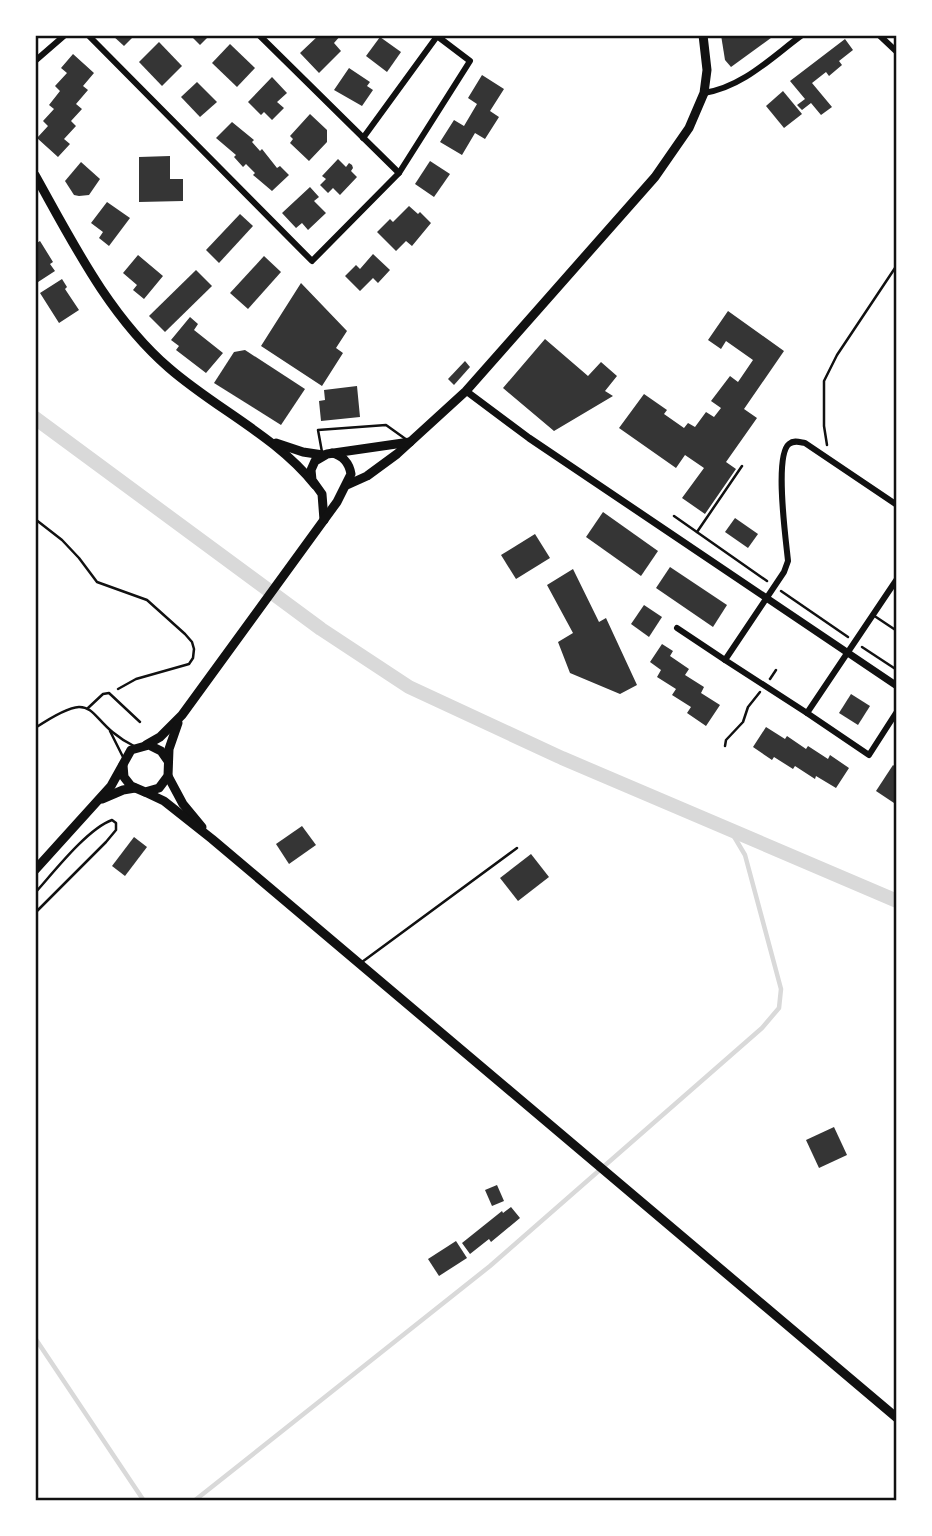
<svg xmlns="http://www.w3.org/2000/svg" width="932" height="1536" font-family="'Fira Sans',sans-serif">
<rect width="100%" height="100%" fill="#fff"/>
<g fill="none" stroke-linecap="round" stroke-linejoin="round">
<g stroke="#d9d9d9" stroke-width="4.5">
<path d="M35 1338 144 1501"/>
<path d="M194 1501 490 1266 762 1028 779 1008 781 989 745 855 729 828"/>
</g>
<path stroke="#d9d9d9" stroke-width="14" d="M35 418 321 629 409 687 562 758 897 901"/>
</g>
<g fill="#353535">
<path d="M112 35H135L124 46Z"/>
<path d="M190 35H210L200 45Z"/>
<path d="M319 35H341L334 43 341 51 319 73 300 53Z"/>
<path d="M721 35H775L731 67 725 60Z"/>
<path d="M380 37 401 52 387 72 366 56Z"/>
<path d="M845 39 853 50 839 61 842 65 829 76 826 72 812 83 832 107 821 115 811 103 802 110 797 105 805 99 790 81Z"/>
<path d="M159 42 182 66 162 86 139 62Z"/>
<path d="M230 44 255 68 237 87 212 63Z"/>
<path d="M73 54 94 73 83 86 88 90 76 104 82 109 71 121 76 126 64 139 70 144 58 157 37 138 48 126 43 121 54 109 49 105 60 91 55 86 67 73 61 68Z"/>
<path d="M349 68 370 82 367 86 373 90 362 106 334 90Z"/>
<path d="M482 75 504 89 490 111 499 117 485 139 475 133 462 155 440 142 454 120 464 126 477 104 468 98Z"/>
<path d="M272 77 287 93 277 102 284 108 272 120 264 112 261 115 248 102Z"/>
<path d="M197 82 217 102 200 117 181 97Z"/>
<path d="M783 91 802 114 784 128 766 106Z"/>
<path d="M310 114 327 130V142L309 161 290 143 293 139 290 136Z"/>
<path d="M232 122 254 140 252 142 260 151 262 149 277 168 280 166 289 175 272 191 253 175 255 173 246 164 243 167 234 157 236 155 216 138Z"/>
<path d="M170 156V179H183V201L139 202V157Z"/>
<path d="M338 159 346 167 349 163 352 165 353 168 351 171 357 177 340 195 333 188 328 193 320 185 326 179 322 176Z"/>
<path d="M430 161 450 174 434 197 415 184Z"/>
<path d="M81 162 100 179 89 195 79 196 74 195 65 181Z"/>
<path d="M310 187 319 197 314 201 326 213 308 230 302 223 296 228 282 213Z"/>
<path d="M107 202 130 218 109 246 99 238 103 232 91 223Z"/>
<path d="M409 206 418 214 420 212 431 223 412 246 406 241 396 251 377 232 390 219 393 222Z"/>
<path d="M240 214 253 226 219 263 206 250Z"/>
<path d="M40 241 53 262 50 264 55 271 35 284V244Z"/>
<path d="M373 254 390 270 378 283 373 278 360 291 345 276 356 265 360 269Z"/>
<path d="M138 255 163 276 144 299 133 290 137 285 123 273Z"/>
<path d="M264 256 281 272 248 309 230 293Z"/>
<path d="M196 270 212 286 165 332 149 316Z"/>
<path d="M62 279 67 287 65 289 79 310 59 323 40 293Z"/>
<path d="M301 283 347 331 336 348 343 353 322 386 261 346Z"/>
<path d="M728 311 784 351 744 409 757 418 726 462 736 469 705 514 682 498 704 468 685 455 676 468 619 428 644 394 667 410 664 414 684 428 688 423 695 427 706 412 714 417 721 408 711 401 730 376 738 382 753 360 726 341 721 349 708 340Z"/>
<path d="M190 317 198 324 194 330 223 353 206 373 176 350 179 346 171 340Z"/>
<path d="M545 339 588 376 601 362 617 376 605 391 613 396 554 431 503 388Z"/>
<path d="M245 350 305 389 281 425 214 383 234 352Z"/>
<path d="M465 361 470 367 454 385 448 379Z"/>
<path d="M357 386 360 417 321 421 319 401 325 400 324 390Z"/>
<path d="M603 512 658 551 641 576 586 537Z"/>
<path d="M735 518 758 534 748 548 725 532Z"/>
<path d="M535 534 550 558 516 579 501 555Z"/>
<path d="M670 567 727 605 713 627 656 588Z"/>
<path d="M573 569 599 622 606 618 637 685 620 694 570 673 558 642 573 633 547 585Z"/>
<path d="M644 605 662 617 649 637 631 624Z"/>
<path d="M662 644 673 651 670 656 689 669 685 675 704 687 701 693 720 705 706 726 687 713 691 707 672 695 676 689 657 677 661 670 650 662Z"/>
<path d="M851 694 870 706 858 725 839 713Z"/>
<path d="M766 727 785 739 787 736 806 749 808 746 828 759 830 755 849 768 836 788 816 776 815 779 795 766 793 769 774 757 772 760 753 747Z"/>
<path d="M893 765 897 768V805L876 791Z"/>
<path d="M302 826 316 845 289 864 276 844Z"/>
<path d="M134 837 147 847 125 876 112 866Z"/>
<path d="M531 854 549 877 518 901 500 878Z"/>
<path d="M834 1127 847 1155 819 1168 806 1140Z"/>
<path d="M497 1185 504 1201 492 1206 485 1190Z"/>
<path d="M511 1207 520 1218 491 1242 489 1239 470 1254 462 1243 502 1211 503 1213Z"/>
<path d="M456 1241 467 1258 439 1276 428 1259Z"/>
</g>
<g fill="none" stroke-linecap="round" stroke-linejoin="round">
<g stroke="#111" stroke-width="2.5">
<path d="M827 445 824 426V381L837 355 897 265"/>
<path d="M674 516 767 581"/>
<path d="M35 519 62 540 79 558 97 582 147 600 185 634 192 642 194 649 193 658 189 664 136 679 118 689"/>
<path d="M697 532 742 466"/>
<path d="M781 591 848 637"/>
<path d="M862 647 897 670"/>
<path d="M770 679 776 670"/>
<path d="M725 746 726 740 743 722 748 707 760 692"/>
<path d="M35 893C53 873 87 829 112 820L116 823V830L106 842 35 913"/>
</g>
<g stroke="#111" stroke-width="2.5">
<path d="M322 452 318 430 386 425 407 440"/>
<path d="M873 615 897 631"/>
<path d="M88 708 103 694 109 693 140 722"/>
<path d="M35 728C103 683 81 720 134 746"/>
<path d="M110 731 123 757"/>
<path d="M362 962 517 848"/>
</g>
<g stroke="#111" stroke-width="6">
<path d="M88 35 312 261 399 173 470 61 437 36"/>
<path d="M259 35 399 173"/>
<path d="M879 35 897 52"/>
<path d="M35 61 65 35"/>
<path d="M704 93C743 87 772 57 802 35"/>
<path d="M363 138 438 35"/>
<path d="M897 505 805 443C799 442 794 440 789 444 774 456 786 540 788 561L784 572 725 660 807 713 897 579"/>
<path d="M677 628 725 660"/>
<path d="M807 713 869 755 896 713"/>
</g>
<path stroke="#111" stroke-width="7" d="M466 391 529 438 897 686"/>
<g stroke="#111" stroke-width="9">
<path d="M35 175C73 243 109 316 169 368 216 409 276 436 315 485"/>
<path d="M276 443 303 452 323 455"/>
<path d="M347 485 367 476 397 454 466 391 655 177 689 128 704 93 707 70 703 35"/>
<path d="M324 520 322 494 312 480 311 470 315 461 327 454 410 442"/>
<path d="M146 745 160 737 182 715 337 502 351 474C349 462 343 456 332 453"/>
<path d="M123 765 124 777 131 786 145 792 159 788 168 776 169 749 178 723"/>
<path d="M168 776 183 804 202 827"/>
<path d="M145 792 164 801 212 839 897 1418"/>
<path d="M102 799 123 790 135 788"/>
<path d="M35 870 111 786 131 750 149 745 161 751 168 761"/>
</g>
</g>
<rect width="932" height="1536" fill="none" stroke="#ffffff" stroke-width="74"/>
<rect x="37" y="37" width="858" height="1462" fill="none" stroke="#111" stroke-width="2.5"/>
</svg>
